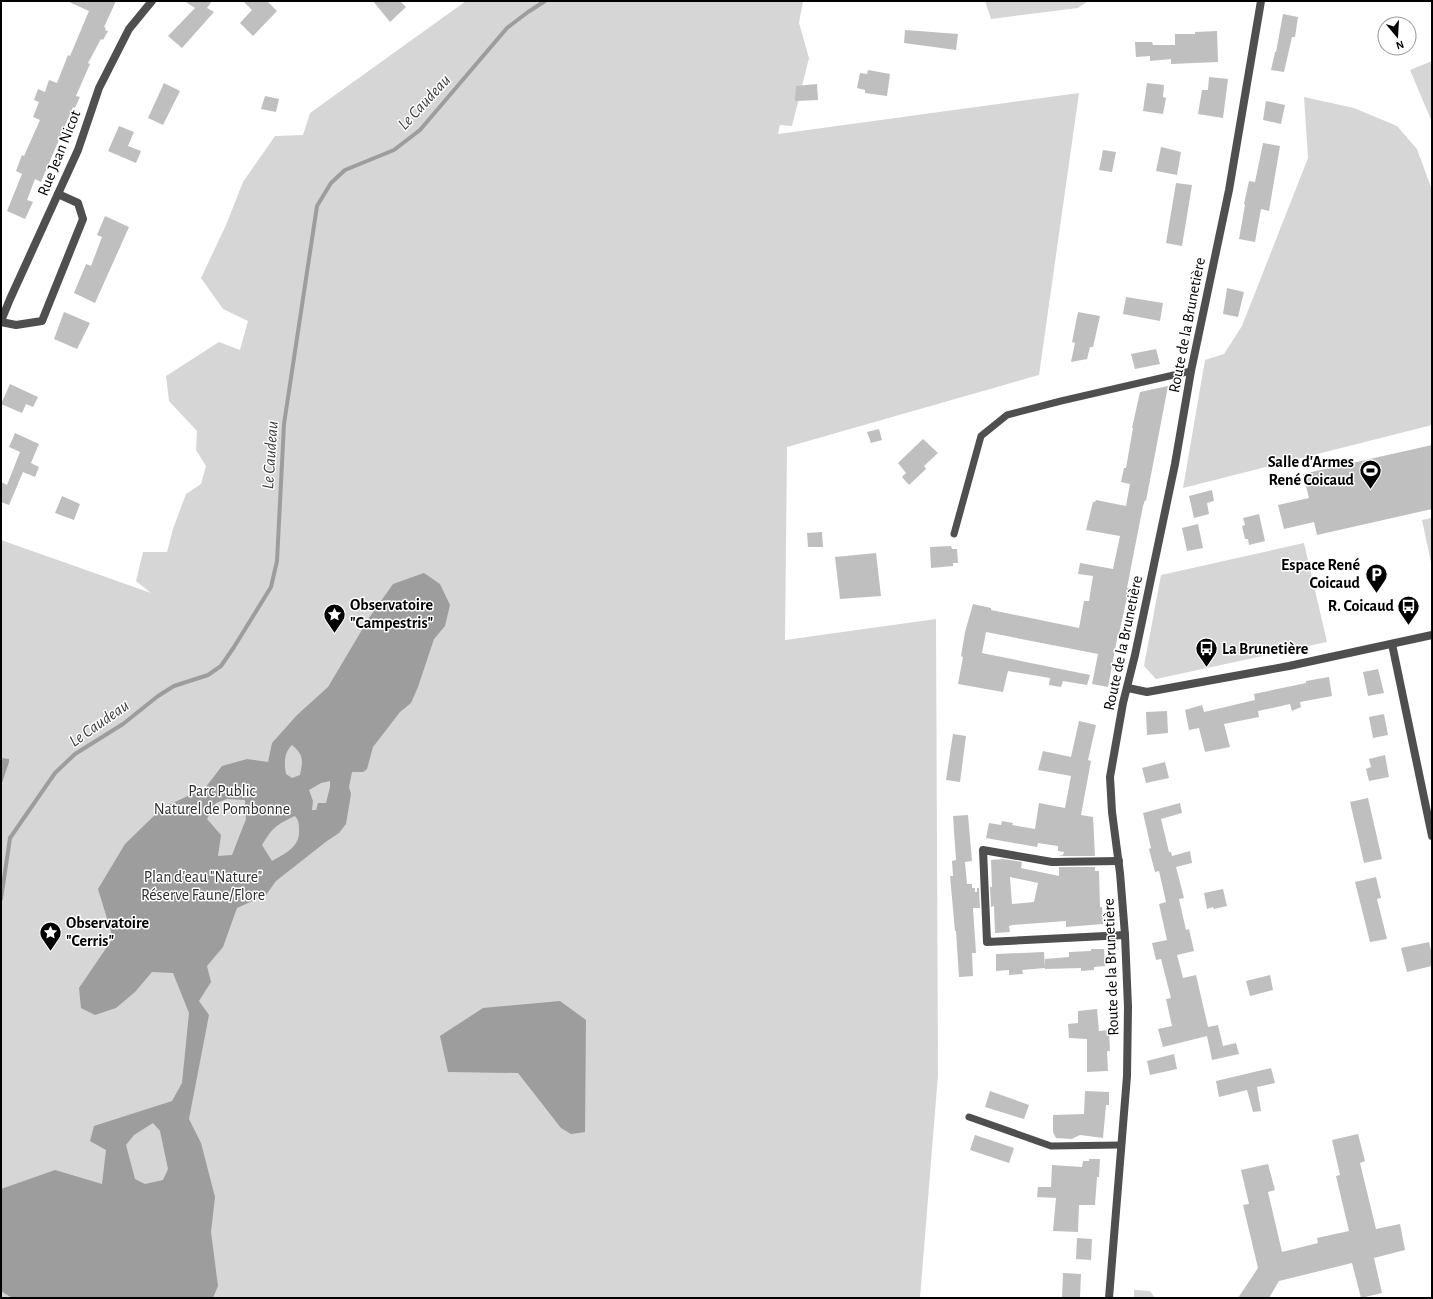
<svg xmlns="http://www.w3.org/2000/svg" width="1433" height="1299" font-family="'Alegreya Sans',sans-serif">
<rect width="100%" height="100%" fill="#fff"/>
<g fill="#d6d6d6">
<path d="M466 1H803L799 23 809 58 792 126 780 125 778 134 1079 93 1039 375 787 447 785 640 936 619 938 1075 920 1298H1V540L151 593 136 581 143 552H167L173 529 186 494 201 484 206 466 196 450 197 431 169 401 166 376 219 342 240 350 248 321 223 309 201 278 226 225 243 182 275 136 303 135 310 113Z"/>
<path d="M985 1H1088L1078 8 991 19Z"/>
<path d="M1432 61V122L1410 70Z"/>
<path d="M1304 97 1354 108 1397 126 1417 149 1432 190V425L1183 488 1205 360 1224 354 1242 326 1308 158Z"/>
<path d="M1432 518V567L1422 520Z"/>
<path d="M1304 543 1327 642 1156 679 1144 666 1161 575Z"/>
<path d="M1134 1290 1150 1291 1155 1298H1134Z"/>
</g>
<g fill="#9d9d9d" fill-rule="evenodd">
<path d="M424 573 440 584 450 605 445 626 434 639 418 687 411 703 400 712 373 747 367 769 363 772H352L349 787 351 794 346 824 339 833 327 841 276 881 266 895 237 908 223 947 207 966 211 982 199 1001 209 1015 189 1119 201 1143 215 1197 211 1232 218 1286 213 1298H12L1 1291V1189L55 1170 102 1184 106 1150 90 1141 94 1126 172 1101 182 1083 189 1013 173 973 152 972 135 992 116 1008 95 1015 81 1008 79 988 113 938 98 889 125 844 162 808 205 788 222 766 247 759 268 762 272 743 297 715 328 687 369 618 393 584ZM292 745C304 755 303 760 300 775L292 778 286 774C284 764 284 752 292 745ZM330 781V787L326 803H318L316 810H312L313 801 309 790 321 783ZM227 799 245 800 246 819 232 855 218 856 221 835 207 819 216 803ZM295 816C299 821 299 824 299 831 300 847 284 854 272 861L262 845C273 827 276 825 295 816ZM153 1123 160 1131 168 1169 163 1180 145 1184 135 1179 126 1145 134 1135Z"/>
<path d="M1 758 9 759V762L1 786Z"/>
<path d="M560 1001 586 1020 585 1132 571 1134 561 1128 518 1073 448 1072 440 1036 483 1008Z"/>
</g>
<g fill="none" stroke-linecap="round" stroke-linejoin="round">
<path stroke="#9d9d9d" stroke-width="4" d="M1 899 10 838 55 773 75 754 123 724 158 696 174 686 208 675 221 666 234 647 271 587 277 561 284 424 317 206 331 183 345 170 394 150 420 130 507 28 528 12 545 1"/>
</g>
<g fill="#bfbfbf" fill-rule="evenodd">
<path d="M67 1H116L104 27 106 28 105 30 108 31 103 40 101 39 88 63 90 64 76 96 80 97 75 108 73 107 41 182 35 179 27 200 33 202 25 219 7 211 22 174 16 171 22 155 24 156 40 120 33 117 39 102 34 100 38 89 45 92 49 80 57 83 68 55 70 56 89 11Z"/>
<path d="M184 1H212L207 8 214 12 182 48 168 36 195 8Z"/>
<path d="M243 1H267L277 11 253 36 240 23 252 10Z"/>
<path d="M373 1H400L406 7 390 22Z"/>
<path d="M1283 14 1298 17 1295 37H1292L1284 72 1271 70 1275 52H1276Z"/>
<path d="M905 30 958 34 956 50 904 43Z"/>
<path d="M1217 31 1218 62 1171 64V59L1150 61V56L1136 57 1135 42H1152L1153 45H1175V34H1195V32Z"/>
<path d="M868 70 890 74 887 96 865 93V90L857 88 860 73 867 74Z"/>
<path d="M1209 77 1228 79 1223 118 1198 114 1202 90H1208Z"/>
<path d="M164 83 180 91 163 125 148 118Z"/>
<path d="M1147 83 1164 85 1163 97 1166 98 1163 114 1143 111Z"/>
<path d="M817 84 818 100 795 101 796 86Z"/>
<path d="M265 96 279 99 276 112 261 109Z"/>
<path d="M1266 101 1285 105 1281 124 1263 120Z"/>
<path d="M119 126 134 132 128 146 141 151 136 163 108 151Z"/>
<path d="M1263 143 1280 146 1269 211 1261 209 1255 242 1239 239 1245 205 1244 204 1249 181 1255 182Z"/>
<path d="M1161 147 1181 152 1177 175 1156 171Z"/>
<path d="M1103 150 1116 152 1112 172 1099 170Z"/>
<path d="M1176 183 1192 185 1182 246 1166 243Z"/>
<path d="M105 216 129 227 95 303 74 293 86 264 91 266 102 237 97 235Z"/>
<path d="M1227 288 1244 292 1238 317 1223 314Z"/>
<path d="M1126 297 1163 303 1160 321 1123 314Z"/>
<path d="M64 312 90 323 77 349 54 339Z"/>
<path d="M1078 312 1100 316 1093 347H1090L1087 359 1071 362 1075 343 1072 342Z"/>
<path d="M1156 349 1160 364 1135 369 1131 354Z"/>
<path d="M10 384 38 397 33 407 26 404 22 413 1 404Z"/>
<path d="M1168 386 1146 501 1145 500 1143 506 1133 557 1127 588H1129L1126 602 1119 634H1118L1108 687 1092 684 1098 654 986 632 982 653 1090 675 1087 685 1063 681 1061 687 1049 685 1050 678 1008 671 1003 692 958 684 963 657 961 656 965 632 973 604 991 608V610L1079 628 1084 601H1089L1093 576 1078 574 1080 563 1113 569 1120 536 1086 530 1093 502H1095L1096 500 1126 506 1130 484 1121 482 1124 468H1126L1133 428H1132L1140 392Z"/>
<path d="M879 429 882 440 871 443 867 432Z"/>
<path d="M15 433 39 444 31 463 39 467 35 477 23 472 9 505 1 502 2 495 1 494V482L7 485 20 452 9 447Z"/>
<path d="M923 439 938 453 924 466 926 469 909 485 902 477 906 473 898 463Z"/>
<path d="M1432 445V509L1317 535 1314 522 1284 529 1278 505 1309 498 1303 474Z"/>
<path d="M1212 490 1214 501 1207 503 1209 514 1194 518 1189 496Z"/>
<path d="M62 496 80 504 74 520 55 513Z"/>
<path d="M1259 514 1265 541 1249 545 1248 539H1245L1242 526 1245 525 1243 518Z"/>
<path d="M1198 524 1203 548 1187 551 1182 528Z"/>
<path d="M822 532 823 547H808L807 533Z"/>
<path d="M951 546 952 549H957L958 563H953V566L931 568 930 547Z"/>
<path d="M876 553 881 596 840 599 835 557Z"/>
<path d="M1378 669 1384 693 1368 696 1363 672Z"/>
<path d="M1329 677 1332 696 1300 702 1301 707 1292 711 1290 704 1258 711 1259 717 1224 724 1230 747 1205 752 1199 728 1189 730 1185 710 1202 705 1204 712 1255 700 1254 694 1306 683V681Z"/>
<path d="M1167 711 1168 733 1147 735 1146 712Z"/>
<path d="M1384 714 1388 735 1373 738 1369 717Z"/>
<path d="M1079 721 1096 725 1088 760 1091 761 1081 815 1093 817 1095 856H1058L1063 855 1064 852 1058 851V846L1038 843 1037 847 986 838 989 823 1001 825 1002 821 1013 823 1012 825 1035 829 1039 803 1065 808 1071 776 1038 770 1043 751 1071 757Z"/>
<path d="M953 734 966 736 960 782 946 780Z"/>
<path d="M1385 755 1389 777 1369 781 1366 769 1371 767 1369 759Z"/>
<path d="M1165 762 1169 778 1146 783 1142 768Z"/>
<path d="M1368 798 1382 859 1364 863 1350 802Z"/>
<path d="M1180 803 1182 813 1161 819 1169 852H1171L1172 856 1190 851 1192 863 1176 867 1184 898 1179 899 1186 930 1189 929 1194 951 1177 955 1183 978 1196 975 1208 1027 1218 1025 1223 1046 1236 1043 1239 1054 1212 1060 1207 1036 1163 1047 1158 1029 1172 1026 1166 999 1171 998 1161 959 1156 960 1152 943 1167 940 1159 904 1166 902 1159 871 1155 872 1149 849 1151 848 1143 813Z"/>
<path d="M968 815 972 861 965 862 967 884H972V888H975V892H977V888H979L980 908H973L976 953H972L973 976 959 977 956 931H955L950 876H953L952 861 956 860 953 816Z"/>
<path d="M1003 859 1022 862 1021 868 1059 876V867H1095V871H1099L1100 907H1102L1103 924 1066 927V921L1013 925 1009 926 1010 932 995 933 994 906 991 907 990 887H992L991 860ZM1010 877 1038 883 1034 902 1012 904Z"/>
<path d="M1376 877 1381 898 1377 899 1387 939 1370 942 1355 882Z"/>
<path d="M1223 889 1227 906 1214 909 1213 907 1207 909 1204 893Z"/>
<path d="M1429 942 1432 955V966L1407 972 1401 948Z"/>
<path d="M1091 949H1104L1105 966 1094 967V970L1081 971V968L1045 969V959L1069 957V952L1091 951Z"/>
<path d="M1044 952 1045 968 1022 970 1023 974 1009 975V970L996 971V954Z"/>
<path d="M1270 975 1273 990 1250 996 1246 981Z"/>
<path d="M1097 1009 1099 1031 1109 1030 1110 1051H1107L1108 1071 1087 1072V1039L1069 1038 1068 1024 1078 1023V1011Z"/>
<path d="M1174 1054 1177 1069 1150 1075 1147 1061Z"/>
<path d="M1271 1068 1275 1083 1257 1087 1261 1111 1253 1112 1247 1090 1219 1097 1216 1081Z"/>
<path d="M990 1091 1029 1105 1024 1119 985 1107Z"/>
<path d="M1085 1091 1109 1092V1105H1106L1103 1138 1080 1135 1072 1139 1056 1138 1053 1132V1115L1084 1114Z"/>
<path d="M1358 1134 1365 1161 1360 1163 1376 1229 1400 1224 1405 1250 1374 1258 1382 1293 1361 1298 1352 1263 1279 1281 1269 1298H1238L1258 1268 1243 1205 1249 1204 1241 1170 1268 1164 1275 1190 1268 1192 1282 1252 1318 1243 1317 1238 1349 1231 1336 1176 1340 1175 1332 1140Z"/>
<path d="M975 1135 1014 1148 1009 1163 970 1150Z"/>
<path d="M1089 1159H1100L1099 1177H1097L1095 1205H1079L1078 1232 1053 1231 1056 1198 1037 1197 1038 1187H1051L1052 1165 1082 1167 1083 1161H1089Z"/>
<path d="M1077 1238 1092 1239 1091 1260 1076 1259Z"/>
<path d="M1063 1273 1081 1274 1080 1298H1062Z"/>
</g>
<g fill="none" stroke-linecap="round" stroke-linejoin="round">
<g stroke="#4f4f4f" stroke-width="7">
<path d="M954 534 981 436 1007 415 1061 401 1191 371"/>
<path d="M969 1117 1051 1146 1121 1145"/>
</g>
<g stroke="#4f4f4f" stroke-width="8">
<path d="M1 321 10 299 78 150 99 88 129 29 152 1"/>
<path d="M1 322 16 325 42 321 83 219 78 203 58 194"/>
<path d="M1392 644 1432 836"/>
<path d="M1128 688 1147 692 1289 666 1432 635"/>
<path d="M1119 861 1052 862 983 850 987 942 1125 935"/>
<path d="M1109 1298 1127 1076 1128 1007 1125 935 1120 873 1112 812 1110 777 1123 703 1135 655 1175 464 1191 371 1229 190 1261 1"/>
</g>
</g>
<defs>
<symbol id="stadium-pin" viewBox="-11 -11 22 30"><path d="M0 17L-7.5 6A9.5 9.5 0 1 1 7.5 6Z" fill="#000" stroke="#fff"/><path d="M0-5a6.5 5 0 1 0 0 10a6.5 5 0 1 0 0-10ZM-3.5-1.8h7v3.6h-7Z" fill="#fff"/></symbol>
<symbol id="parking-pin" viewBox="-11 -11 22 30"><path d="M0 17L-7.5 6A9.5 9.5 0 1 1 7.5 6Z" fill="#000" stroke="#fff"/><path d="M-3.5-5.5H1a3.5 3.5 0 0 1 0 7H-1V5.5H-3.5ZM-1-3.4V-.6H.8a1.4 1.4 0 0 0 0-2.8Z" fill="#fff"/></symbol>
<symbol id="bus-pin" viewBox="-11 -11 22 30"><path d="M0 17L-7.5 6A9.5 9.5 0 1 1 7.5 6Z" fill="#000" stroke="#fff"/><path d="M-5-6H5V4H4V6H2V4H-2V6H-4V4H-5ZM-3.5-4V0h7V-4ZM-3.5 1.2v1.5H-2V1.2ZM2 1.2v1.5H3.5V1.2Z" fill="#fff"/></symbol>
<symbol id="sight-pin" viewBox="-11 -11 22 30"><path d="M0 17L-7.5 6A9.5 9.5 0 1 1 7.5 6Z" fill="#000" stroke="#fff"/><path d="M0-6L1.8-2.2L6-1.7L2.9 1.2L3.7 5.4L0 3.3L-3.7 5.4L-2.9 1.2L-6-1.7L-1.8-2.2Z" fill="#fff"/></symbol>
</defs>
<g fill-rule="evenodd">
<use href="#stadium-pin" x="1358" y="458" width="25" height="34"/>
<use href="#parking-pin" x="1364" y="562" width="25" height="34"/>
<use href="#bus-pin" x="1396" y="594" width="25" height="34"/>
<use href="#sight-pin" x="322" y="602" width="25" height="34"/>
<use href="#bus-pin" x="1194" y="636" width="25" height="34"/>
<use href="#sight-pin" x="38" y="920" width="25" height="34"/>
</g>
<g text-anchor="middle" dominant-baseline="central" stroke-width="3" stroke-linejoin="round" paint-order="stroke">
<g font-size="16" fill="#000" stroke="#fff">
<text transform="translate(59 153) rotate(-68)">Rue Jean Nicot</text>
<text transform="translate(1187 325) rotate(-79)">Route de la Brunetière</text>
<text transform="translate(1123 643) rotate(-78)">Route de la Brunetière</text>
<text transform="translate(1111 967) rotate(-92)">Route de la Brunetière</text>
</g>
<g font-size="16" font-weight="bold" fill="#000" stroke="#fff" text-anchor="end">
<text x="1354" y="462">Salle d'Armes<tspan x="1354" dy="18">René Coicaud</tspan></text>
<text x="1360" y="565">Espace René<tspan x="1360" dy="18">Coicaud</tspan></text>
<text x="350" y="605" text-anchor="start">Observatoire<tspan x="350" dy="18">"Campestris"</tspan></text>
<text x="1394" y="606">R. Coicaud</text>
<text x="1222" y="649" text-anchor="start">La Brunetière</text>
<text x="66" y="923" text-anchor="start">Observatoire<tspan x="66" dy="18">"Cerris"</tspan></text>
</g>
<g font-size="16" fill="#2d2d2d" stroke="#fff">
<text x="222" y="791">Parc Public<tspan x="222" dy="18">Naturel de Pombonne</tspan></text>
<text x="203" y="877">Plan d'eau "Nature"<tspan x="203" dy="18">Réserve Faune/Flore</tspan></text>
</g>
<g font-size="17" font-style="italic" fill="#3e3e3e" stroke="#fff">
<text transform="translate(424 102) rotate(-47)">Le Caudeau</text>
<text transform="translate(270 455) rotate(-86)">Le Caudeau</text>
<text transform="translate(99 723) rotate(-35)">Le Caudeau</text>
</g>
</g>
<rect width="1433" height="1299" fill="none" stroke="#000000" stroke-width="4"/>
<g transform="translate(1397 36) rotate(162)"><circle r="19" fill="#ffffff" stroke="#999999"/>
<path d="M0-3L7 15L0 10L-7 15Z" fill="#000000"/>
<text y="-6" font-size="11" font-weight="bold" text-anchor="middle" fill="#000000">N</text>
</g>
</svg>
